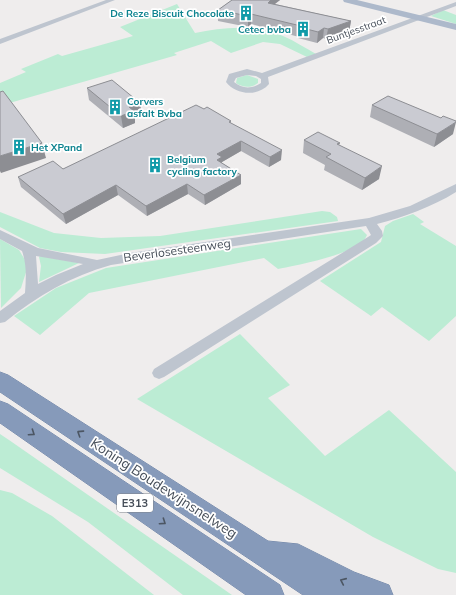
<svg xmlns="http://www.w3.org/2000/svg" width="456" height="595" font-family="Mulish,sans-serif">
<rect width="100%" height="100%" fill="#efeded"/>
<g fill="#bcecd4">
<path d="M177 4 195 33C223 27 256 24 283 36 295 41 305 48 316 54L307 57 280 44 263 42 231 53 211 41 174 53 177 55 6 104 0 95V83L26 72 21 69 58 54 62 56 133 36 120 27Z"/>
<path d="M443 10 456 15V24L431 16Z"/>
<path d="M247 75 258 79V83C252 88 243 88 236 83L237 78Z"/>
<path d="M322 211 330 212 337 217 338 221 105 254 61 252 40 248 0 227V212L54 233 101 238 160 236Z"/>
<path d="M413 214 424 222 420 224 456 246V316L429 341 382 307 371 316 320 281 381 242 385 226 393 221Z"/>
<path d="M361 229 367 235C360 254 297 265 278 269L264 258 89 293 40 335 14 316 56 288 106 268Z"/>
<path d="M0 239 19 250 25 260 27 269 21 288 1 308Z"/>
<path d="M39 257 40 256 79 263 39 282 41 266Z"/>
<path d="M240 334 290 385 268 398 325 456 389 410 456 472V573L438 569 373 537 137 399Z"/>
<path d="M0 434 9 440 232 595H183L88 522 0 468Z"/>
<path d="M0 490 12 493 52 516 154 595H0Z"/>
</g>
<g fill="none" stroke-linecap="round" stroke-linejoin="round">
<defs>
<g id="highway">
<path d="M0 372 8 375 268 541 298 544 354 572 389 585 393 595H303L0 392Z"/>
<path d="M0 401 8 404 280 585 284 595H246L0 423Z"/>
</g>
</defs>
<use href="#highway" stroke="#7185a6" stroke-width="1"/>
<g fill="#bec5cf" fill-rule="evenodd">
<path d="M106 0H115L0 44V39Z"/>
<path d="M456 2V6L268 77 269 84C258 97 236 95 226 82L229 74 247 69 262 73ZM247 75 256 76 261 79V83C252 89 242 89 234 82L236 78Z"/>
<path d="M456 184V192C432 207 404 217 377 224L382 231 383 236 376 243 164 377 159 379 154 377 152 373 154 369 368 237 371 235 366 226 111 265C71 276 37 296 5 322L0 323V311L25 293C26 279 27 265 22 251L0 239V230L38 248 97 260 130 253 369 218 410 206ZM36 256 83 264 56 275 38 284Z"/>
</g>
<path fill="#adb9cb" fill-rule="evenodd" d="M343 0H357L456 24V30L344 2Z"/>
<use href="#highway" fill="#869aba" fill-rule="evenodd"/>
</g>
<g fill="#aeafb5">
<path d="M232 0H280L275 4 351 21 349 32 326 39 323 38 317 43 298 38 299 37 251 24 248 27 218 21V10Z"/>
<path d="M87 88 142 115 135 117V123L123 128 89 100Z"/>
<path d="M372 105 453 134 434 147 370 117Z"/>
<path d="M204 109 231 121V123L281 160 269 167 241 151 222 162V163L241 175V184L205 205 188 194 147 216 118 195 66 224 21 187 18 177 63 169Z"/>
<path d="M304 140 340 143 339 145 379 179 362 190 324 170 325 165 303 153Z"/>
</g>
<g fill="#8d8e93">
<path d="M270 0H280L272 6 268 3Z"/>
<path d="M251 14V24L248 27V16Z"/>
<path d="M351 21 349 32 326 39 328 29Z"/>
<path d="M324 28 323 38 317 43 318 32Z"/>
<path d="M140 103 142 115 135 117V123L123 128 121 116 129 107Z"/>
<path d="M456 122 453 134 434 147 437 134Z"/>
<path d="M241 141V151L222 162V167L217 170V154Z"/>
<path d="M42 143 46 158 1 173 0 171V156Z"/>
<path d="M282 150 281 160 269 167 270 157Z"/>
<path d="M382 166 379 179 362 190 365 178Z"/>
<path d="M241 175V184L205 205 204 195Z"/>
<path d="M187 184 188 194 147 216 146 206Z"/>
<path d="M116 185 118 195 66 224 63 214Z"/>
</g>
<g fill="#cacbd2" stroke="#8d8e93">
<path d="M232 0H271L268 3 351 21 328 29 324 28 318 32 299 27 301 26 251 14 248 16 218 10Z"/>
<path d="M112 80 140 103 129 107 134 111 121 116 87 88Z"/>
<path d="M3 91 42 143 0 156V92Z"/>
<path d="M388 96 441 118 443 116 456 121V122L437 134 372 105Z"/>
<path d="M196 105 204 109 207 107 231 121 229 122 282 150 270 157 241 141 217 154 222 157 217 160 241 175 204 195 187 184 146 206 116 185 63 214 18 177 53 161 63 169Z"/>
<path d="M318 132 340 143 337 144 382 166 365 178 326 157 331 154 304 140Z"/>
</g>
<defs><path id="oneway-chevron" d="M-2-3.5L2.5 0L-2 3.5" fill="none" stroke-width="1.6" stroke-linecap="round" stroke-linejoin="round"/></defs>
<g stroke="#4c5663">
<use href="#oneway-chevron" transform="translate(32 433) rotate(34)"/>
<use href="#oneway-chevron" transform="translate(80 433) rotate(-147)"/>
<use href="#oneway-chevron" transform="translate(163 522) rotate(34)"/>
<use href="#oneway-chevron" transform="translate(343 581) rotate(-156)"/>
</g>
<defs>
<symbol id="building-bare" viewBox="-9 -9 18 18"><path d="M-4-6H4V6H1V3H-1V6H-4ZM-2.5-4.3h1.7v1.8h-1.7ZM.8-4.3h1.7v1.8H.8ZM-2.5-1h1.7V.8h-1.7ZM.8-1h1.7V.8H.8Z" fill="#0f9aa8" stroke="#fff" stroke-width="2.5" paint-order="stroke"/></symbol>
</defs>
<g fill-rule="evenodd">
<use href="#building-bare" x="235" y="2" width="22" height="22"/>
<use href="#building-bare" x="292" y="18" width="22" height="22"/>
<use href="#building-bare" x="104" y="96" width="22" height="22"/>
<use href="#building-bare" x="8" y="136" width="22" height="22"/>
<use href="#building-bare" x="144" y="154" width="22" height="22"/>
</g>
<g text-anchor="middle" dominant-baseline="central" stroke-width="3.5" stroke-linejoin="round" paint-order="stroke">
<g font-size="10" font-weight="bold" fill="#0d838f" stroke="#fff" text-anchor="start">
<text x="234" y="13" text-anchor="end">De Reze Biscuit Chocolate</text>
<text x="291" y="29" text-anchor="end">Cetec bvba</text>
<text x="127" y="101">Corvers<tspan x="127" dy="12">asfalt Bvba</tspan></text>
<text x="31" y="147">Het XPand</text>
<text x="167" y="159">Belgium<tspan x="167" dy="12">cycling factory</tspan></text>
</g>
<g font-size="10" fill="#464e59" stroke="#fff">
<text transform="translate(356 30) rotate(-20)">Buntjesstraat</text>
</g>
<rect fill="#fff" stroke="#7e838b" stroke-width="1" x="117" y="494" width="36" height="18" rx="3"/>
<g font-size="11" font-weight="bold" fill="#464e59">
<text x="135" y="503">E313</text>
</g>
<g font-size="12" fill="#464e59" stroke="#fff">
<text transform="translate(177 250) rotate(-8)">Beverlosesteenweg</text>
</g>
<g font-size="14" fill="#464e59" stroke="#fff">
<text transform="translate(164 488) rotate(33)">Koning Boudewijnsnelweg</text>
</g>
</g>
</svg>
